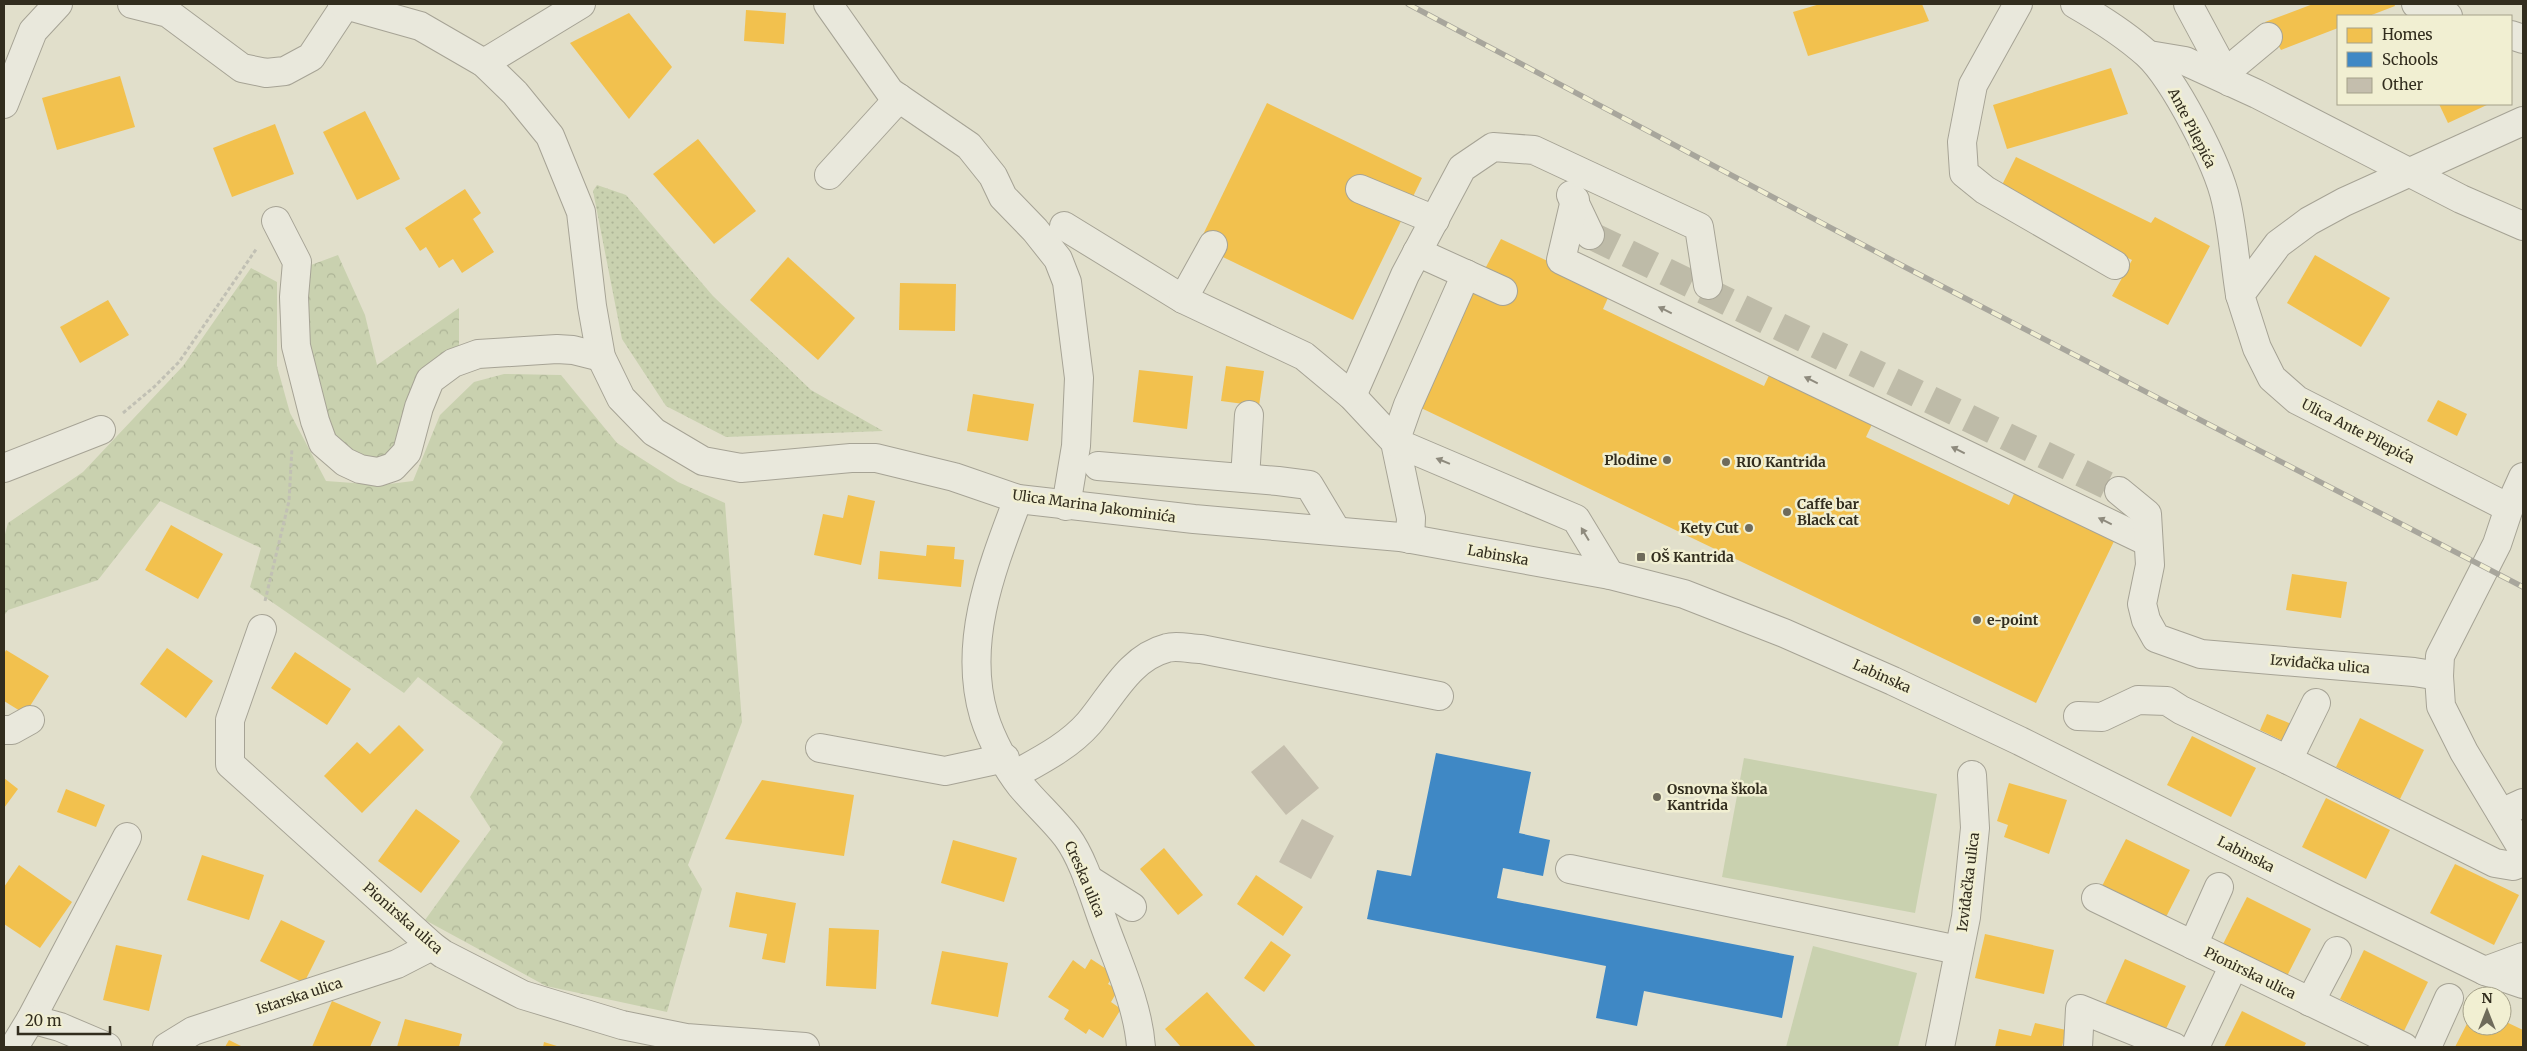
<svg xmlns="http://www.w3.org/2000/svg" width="2527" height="1051" font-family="Merriweather,serif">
<defs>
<pattern id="grass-dots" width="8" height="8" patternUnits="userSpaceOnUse" patternTransform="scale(1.25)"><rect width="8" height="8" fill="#c9d1af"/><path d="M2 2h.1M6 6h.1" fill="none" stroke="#adb496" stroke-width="1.8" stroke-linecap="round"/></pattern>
<pattern id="forest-crowns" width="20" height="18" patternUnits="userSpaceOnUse" patternTransform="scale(1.25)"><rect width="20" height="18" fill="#c9d1af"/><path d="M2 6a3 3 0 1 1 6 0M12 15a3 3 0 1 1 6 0" fill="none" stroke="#adb496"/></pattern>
</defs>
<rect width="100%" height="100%" fill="#e1dfcb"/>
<path fill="url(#grass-dots)" d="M597 185 626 195 713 296 811 390 883 431 726 437 666 406 622 339 593 191Z"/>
<g fill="url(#forest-crowns)">
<path d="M338 255 365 315 377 365 459 308V352L396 443 377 466 334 443 305 336 311 265Z"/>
<path d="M251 268 277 282V366L290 413 326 481 381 485 413 481 440 415 474 382 504 374 561 375 617 443 678 482 725 503 742 722 688 865 702 889 667 1012 546 986 425 920 491 829 470 797 503 742 418 677 404 693 250 587 261 548 160 501 98 580 8 610 4 616V538L8 523 83 472 183 366Z"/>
</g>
<g fill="#c9d1af">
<path d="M1744 758 1937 794 1915 913 1722 877Z"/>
<path d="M1813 946 1917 973 1898 1047H1786Z"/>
</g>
<g fill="#f2c14e">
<path d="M1820 4H1922L1929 21 1808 56 1793 12Z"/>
<path d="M2313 4H2394L2395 6 2369 16H2338V28L2281 50 2265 22Z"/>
<path d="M746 10 786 13 784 44 744 41Z"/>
<path d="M629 13 672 67 629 119 570 43Z"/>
<path d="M2111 68 2128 114 2007 149 1993 105Z"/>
<path d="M120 76 135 127 57 150 42 98Z"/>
<path d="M1267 103 1422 178 1353 320 1198 245Z"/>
<path d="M2439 104H2489L2448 123Z"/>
<path d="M365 111 400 179 357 200 323 132Z"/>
<path d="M275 124 294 174 232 197 213 148Z"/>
<path d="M698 139 756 211 714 244 653 174Z"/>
<path d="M2016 157 2151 223 2155 217 2210 246 2168 325 2112 296 2132 260 1998 193Z"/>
<path d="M465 189 481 213 473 219 494 252 462 273 453 259 439 268 426 247 420 251 405 228Z"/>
<path d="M1501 239 1611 291 1603 309 1764 386 1772 369 1875 418 1866 437 2009 505 2017 487 2117 535 2036 703 1419 407 1479 280Z"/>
<path d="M2315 255 2390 298 2361 347 2287 303Z"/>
<path d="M788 257 855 318 818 360 750 300Z"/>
<path d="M900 283 956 284 955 331 899 330Z"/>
<path d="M108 300 129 335 80 363 60 327Z"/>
<path d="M1226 366 1264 371 1259 406 1221 401Z"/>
<path d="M1139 370 1193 376 1187 429 1133 422Z"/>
<path d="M973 394 1034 404 1028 441 967 431Z"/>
<path d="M2438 400 2467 414 2457 436 2427 421Z"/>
<path d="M848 495 875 501 861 565 814 555 823 514 843 518Z"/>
<path d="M171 525 223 554 198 599 145 570Z"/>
<path d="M927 545 955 547 954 559 964 560 961 587 878 579 880 551 926 556Z"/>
<path d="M2292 574 2347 582 2341 618 2286 610Z"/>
<path d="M167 648 213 681 186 718 140 684Z"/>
<path d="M6 650 49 676 25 714 4 701V654Z"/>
<path d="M295 652 351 689 327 725 271 688Z"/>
<path d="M2267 714 2294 725 2287 743 2260 730Z"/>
<path d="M2360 718 2424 750 2400 799 2336 767Z"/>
<path d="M399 725 424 750 362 813 324 776 357 742 370 754Z"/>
<path d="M2192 736 2256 768 2231 817 2167 785Z"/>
<path d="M4 778 18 789 4 808Z"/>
<path d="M762 780 854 795 844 856 725 839Z"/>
<path d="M2009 783 2067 800 2049 854 2004 837 2008 825 1997 821Z"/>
<path d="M66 789 105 805 96 827 57 812Z"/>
<path d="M2326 798 2390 830 2366 879 2302 847Z"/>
<path d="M416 809 460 841 421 893 378 861Z"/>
<path d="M2126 839 2190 870 2165 919 2101 888Z"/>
<path d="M953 840 1017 858 1004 902 941 883Z"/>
<path d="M1164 848 1203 895 1178 915 1140 869Z"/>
<path d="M202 855 264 875 249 920 187 900Z"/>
<path d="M2455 864 2519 895 2494 945 2430 913Z"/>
<path d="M19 865 72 902 40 948 4 924V887Z"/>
<path d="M1256 875 1303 907 1283 936 1237 904Z"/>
<path d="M736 892 796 903 785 963 762 959 767 934 729 927Z"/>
<path d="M2247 897 2311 929 2286 978 2222 946Z"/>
<path d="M281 920 325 941 304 983 260 961Z"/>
<path d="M829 928 879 930 876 989 826 986Z"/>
<path d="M1985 934 2054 950 2044 994 1975 978Z"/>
<path d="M1271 941 1291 955 1264 992 1244 978Z"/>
<path d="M116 945 162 955 149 1011 103 1000Z"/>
<path d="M2364 950 2428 982 2404 1031 2340 999Z"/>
<path d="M942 951 1008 963 998 1017 931 1004Z"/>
<path d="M1091 959 1114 974 1108 984 1118 990 1111 1002 1121 1009 1103 1038 1089 1029 1086 1034 1064 1019 1069 1010 1048 997 1073 960 1085 969Z"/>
<path d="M2125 959 2186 986 2165 1031 2105 1004Z"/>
<path d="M1207 992 1256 1047H1181L1165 1029Z"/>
<path d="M332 1001 381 1022 370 1047H312Z"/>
<path d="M2242 1011 2306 1043 2304 1047H2224Z"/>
<path d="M2472 1014V1026H2502V1020L2523 1030V1047H2455Z"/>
<path d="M405 1019 462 1034 459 1047H397Z"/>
<path d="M2035 1023 2066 1030 2062 1047H1995L1999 1029 2031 1036Z"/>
<path d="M229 1040 243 1047H225Z"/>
<path d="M544 1042 560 1047H543Z"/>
</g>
<path fill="#3f88c5" d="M1436 753 1531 772 1519 833 1550 840 1543 876 1503 868 1497 898 1794 956 1782 1018 1644 991 1637 1026 1596 1018 1606 966 1367 919 1377 870 1411 876Z"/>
<g fill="#c4bead">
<path d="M1284 745 1319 788 1286 815 1251 772Z"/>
<path d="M1302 819 1334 836 1311 879 1279 862Z"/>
</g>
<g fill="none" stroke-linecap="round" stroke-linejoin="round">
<path stroke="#bebba8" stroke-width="28" stroke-dasharray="28 14" stroke-linecap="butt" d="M1590 235 2119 491"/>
<defs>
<g id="minor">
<path d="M132 4 168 13 242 68 266 73 285 71 311 57 346 4"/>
<path d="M342 4 420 26 484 63 515 93 550 136 581 212 592 306 601 357 621 398 654 432 703 461 741 468 851 458H876L954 477 1018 499 1194 519 1400 537 1610 575 1684 594 1784 633 1893 681 2020 741 2330 896 2485 971 2523 984"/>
<path d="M828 4 890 92 969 146 993 176 1003 197 1035 230 1058 259 1067 282 1079 378 1076 446 1066 506"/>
<path d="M2018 4 1973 85 1962 142 1964 173 1985 190 2115 265"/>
<path d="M2075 4C2101 19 2125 34 2147 54 2174 79 2218 164 2226 201 2233 231 2235 264 2240 295"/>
<path d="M2188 4 2230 82"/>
<path d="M2416 4 2448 16"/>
<path d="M2511 35 2523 39"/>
<path d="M2149 55 2185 61 2257 94 2461 199 2523 226"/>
<path d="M484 63 581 4"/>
<path d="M2226 72 2268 37"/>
<path d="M4 104 33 31 58 4"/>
<path d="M829 175 899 98"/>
<path d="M1360 189 1435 220"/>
<path d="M1571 195 1590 235"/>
<path d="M1575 200 1561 260 2148 542"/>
<path d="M276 221 297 262 294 297 296 346 315 421 323 443 345 462 360 469 378 472 393 467 407 452 419 407 430 380 453 363 478 354 557 349 573 350 601 357"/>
<path d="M1064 226 1183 299 1304 356 1352 396 1395 442 1411 518 1410 539"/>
<path d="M1417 252 1503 291"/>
<path d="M1466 274 1408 405 1395 442 1576 519 1610 575"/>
<path d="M1183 299 1213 245"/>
<path d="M1352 396 1405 275 1462 168 1493 147 1534 150 1699 227 1708 285"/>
<path d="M1098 466 1278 481 1309 485 1336 530"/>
<path d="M4 468 101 430"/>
<path d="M2523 477 2509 508 2497 544 2440 656 2439 676 2441 706 2464 752 2523 850"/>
<path d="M1245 478 1249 415"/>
<path d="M2119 491 2147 514 2150 565 2142 604 2146 620 2156 638 2201 654 2414 672 2439 676"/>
<path d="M1018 499C992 568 962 642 984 716 991 739 1006 767 1021 786 1036 804 1053 819 1067 837 1084 860 1094 897 1104 924 1118 963 1138 1005 1141 1047"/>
<path d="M2509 508 2297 400 2272 378 2257 348 2240 295 2278 244 2309 221 2344 202 2523 121"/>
<path d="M262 629 230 720V764L432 946 443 954 523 995 622 1025 686 1038 805 1047"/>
<path d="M2078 716 2102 717 2138 700 2167 701 2181 710 2288 760 2495 863 2513 866 2523 862"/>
<path d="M4 730H12L30 720"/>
<path d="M820 748 945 771 1005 758"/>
<path d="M2288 760 2316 703"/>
<path d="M1014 775C1041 760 1069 746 1089 723 1112 696 1129 658 1167 648 1177 645 1191 649 1201 649L1439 696"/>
<path d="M2501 813 2523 803"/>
<path d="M1570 869 1958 950"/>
<path d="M1088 879 1132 907"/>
<path d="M2096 898 2404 1047"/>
<path d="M2193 945 2219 887"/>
<path d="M2485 971 2523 957"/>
<path d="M2310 1002 2337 951"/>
<path d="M31 1019 127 837"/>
<path d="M14 1047 31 1019 60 1027 107 1047"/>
<path d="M167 1047 193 1031 397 964 432 946"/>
<path d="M1940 1047 1966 917 1975 828 1972 775"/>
<path d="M2078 1047 2080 1009 2174 1047"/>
<path d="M2195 1047 2234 965"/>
<path d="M2427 1047 2449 998"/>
</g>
</defs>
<use href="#minor" stroke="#a6a395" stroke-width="30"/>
<g stroke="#c1c0b4" stroke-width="3" stroke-dasharray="4 2.5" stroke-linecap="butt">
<path d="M123 413 154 387 179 362 257 248"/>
<path d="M265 601 289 501 292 448"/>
</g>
<use href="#minor" stroke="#e9e8dc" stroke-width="28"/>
<defs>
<path id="rail" d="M1408 4 1903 266 2523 587"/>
</defs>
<use href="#rail" stroke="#a8a69c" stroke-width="5.5"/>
<use href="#rail" stroke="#f1efd2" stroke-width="4" stroke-dasharray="11" stroke-linecap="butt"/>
</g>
<defs><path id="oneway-solid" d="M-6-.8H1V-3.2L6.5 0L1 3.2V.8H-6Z" transform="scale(1.25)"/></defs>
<g fill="#8e8a7d">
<use href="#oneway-solid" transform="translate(1665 310) rotate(-154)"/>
<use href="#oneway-solid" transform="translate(1811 380) rotate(-154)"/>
<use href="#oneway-solid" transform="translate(1958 450) rotate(-154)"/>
<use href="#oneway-solid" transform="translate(1443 461) rotate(-158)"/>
<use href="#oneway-solid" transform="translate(2105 521) rotate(-154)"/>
<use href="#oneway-solid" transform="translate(1585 534) rotate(-121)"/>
</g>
<g fill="#6f6b5b" stroke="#f1efd2" stroke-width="2">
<circle cx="1667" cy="460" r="5"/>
<circle cx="1726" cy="462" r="5"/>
<circle cx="1787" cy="512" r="5"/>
<circle cx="1749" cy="528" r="5"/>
<rect x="1636" y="552" width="10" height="10" rx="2.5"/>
<circle cx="1977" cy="620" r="5"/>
<circle cx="1657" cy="797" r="5"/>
</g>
<g text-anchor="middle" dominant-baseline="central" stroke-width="5" stroke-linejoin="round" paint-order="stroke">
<g font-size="14" fill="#322d1e" stroke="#f1efd2">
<text transform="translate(2192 128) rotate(63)">Ante Pilepića</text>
<text transform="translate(2358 431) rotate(27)">Ulica Ante Pilepića</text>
<text transform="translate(1094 506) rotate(8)">Ulica Marina Jakominića</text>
<text transform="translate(1498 555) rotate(10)">Labinska</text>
<text transform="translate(2320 664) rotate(5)">Izviđačka ulica</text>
<text transform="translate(1882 676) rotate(24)">Labinska</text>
<text transform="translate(2246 854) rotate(27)">Labinska</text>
<text transform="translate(1085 879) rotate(67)">Creska ulica</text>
<text transform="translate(1968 882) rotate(-83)">Izviđačka ulica</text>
<text transform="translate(403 918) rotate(41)">Pionirska ulica</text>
<text transform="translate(2250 973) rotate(26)">Pionirska ulica</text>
<text transform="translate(299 996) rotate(-18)">Istarska ulica</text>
</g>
<g font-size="14" font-weight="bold" fill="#322d1e" stroke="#f1efd2" text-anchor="start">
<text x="1657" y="460" text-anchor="end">Plodine</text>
<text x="1736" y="462">RIO Kantrida</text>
<text x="1797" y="504">Caffe bar<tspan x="1797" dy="16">Black cat</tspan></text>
<text x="1739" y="528" text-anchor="end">Kety Cut</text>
<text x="1651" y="557">OŠ Kantrida</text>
<text x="1987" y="620">e-point</text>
<text x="1667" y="789">Osnovna škola<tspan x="1667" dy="16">Kantrida</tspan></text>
</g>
</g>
<rect width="2527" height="1051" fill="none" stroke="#322d1e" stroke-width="10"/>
<rect x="2337" y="15" width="175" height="90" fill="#f1efd2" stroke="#a5a18a"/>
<rect x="2347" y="28" width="25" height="15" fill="#f2c14e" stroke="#a5a18a"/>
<text x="2382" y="40" font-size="15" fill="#322d1e">Homes</text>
<rect x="2347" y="52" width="25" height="15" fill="#3f88c5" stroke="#a5a18a"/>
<text x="2382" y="65" font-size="15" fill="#322d1e">Schools</text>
<rect x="2347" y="78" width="25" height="15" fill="#c4bead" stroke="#a5a18a"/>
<text x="2382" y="90" font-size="15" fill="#322d1e">Other</text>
<g transform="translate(2487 1011)"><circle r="24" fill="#f1efd2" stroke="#a5a18a"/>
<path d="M0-4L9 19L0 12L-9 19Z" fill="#6f6b5b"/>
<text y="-8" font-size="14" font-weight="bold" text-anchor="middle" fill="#322d1e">N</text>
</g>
<path d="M18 1026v8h92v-8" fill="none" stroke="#322d1e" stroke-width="2.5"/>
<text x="25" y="1026" font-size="15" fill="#322d1e" stroke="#f1efd2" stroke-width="4" paint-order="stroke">20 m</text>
</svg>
